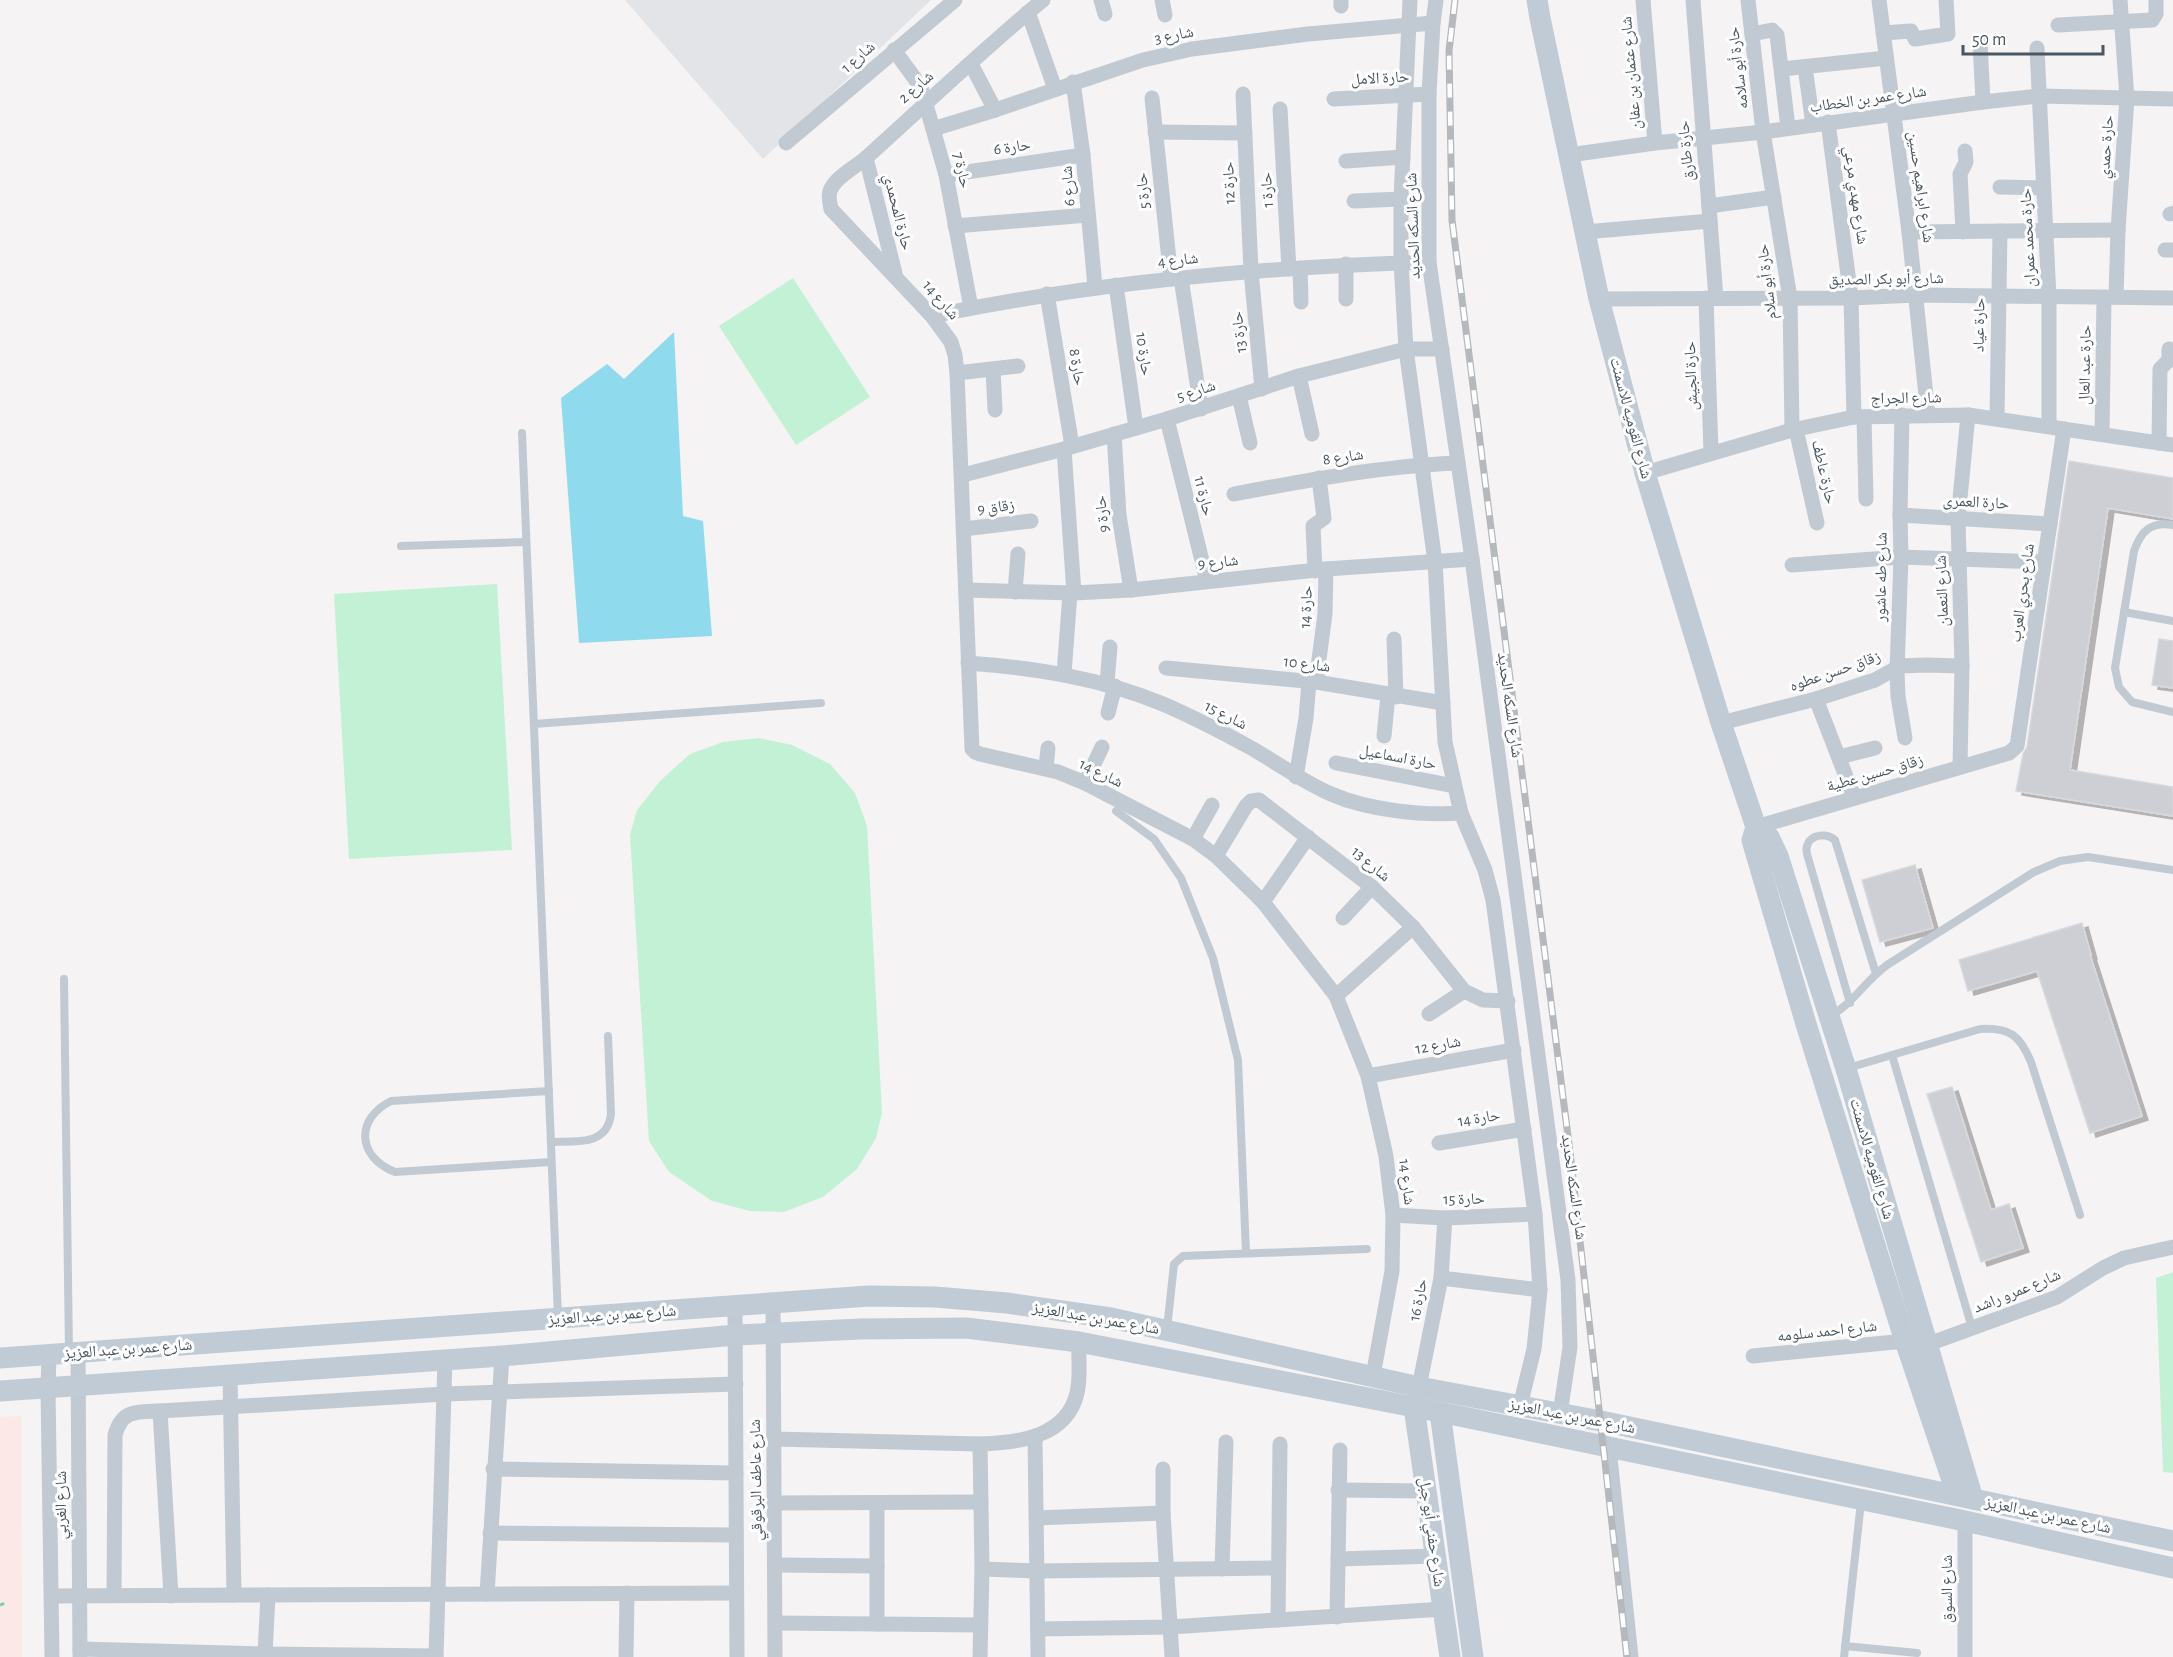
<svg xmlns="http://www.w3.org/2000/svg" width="2173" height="1657" font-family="'Alegreya Sans','Noto Naskh Arabic',sans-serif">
<defs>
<filter id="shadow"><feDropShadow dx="6" dy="4" stdDeviation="0" flood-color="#0004"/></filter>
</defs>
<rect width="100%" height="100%" fill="#f5f3f3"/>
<path fill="#fce8e6" d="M21 1416 22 1657H0V1417Z"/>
<path fill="#e2e4e7" d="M625 0H931L763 159Z"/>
<g fill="#c3f1d5">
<path d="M793 278 870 397 796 445 719 326Z"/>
<path d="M497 584 512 850 349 859 334 594Z"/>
<path d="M759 738 792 745 830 764 855 793 867 826 882 1113 876 1138 857 1169 823 1197 784 1212 750 1211 712 1201 669 1172 649 1141 630 835 637 810 661 780 690 754 723 742Z"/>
<path d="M2173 1272V1473L2163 1472 2156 1278Z"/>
</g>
<path fill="#90daee" d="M674 332 683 516 703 521 712 636 579 643 561 398 607 364 624 379Z"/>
<g fill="#cdcfd5" stroke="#d7d9de" stroke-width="1.5" filter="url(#shadow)">
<path d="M2069 461 2173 478V519L2108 508 2070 770 2173 787V816L2016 791 2023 754 2027 747Z"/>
<path d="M2159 639 2173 641V688L2152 685Z"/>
<path d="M1915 865 1933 928 1880 942 1862 880Z"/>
<path d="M2082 923 2091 955H2090L2142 1116 2090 1133 2037 971 1968 991 1959 960Z"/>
<path d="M1952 1087 1991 1210 2009 1204 2023 1248 1981 1262 1927 1094Z"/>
</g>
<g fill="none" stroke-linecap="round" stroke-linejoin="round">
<path stroke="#7ad0a6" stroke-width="3" stroke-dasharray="4.5 3" stroke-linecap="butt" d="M0 1605 5 1603"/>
<g stroke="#c1cad2" stroke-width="8">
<path d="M522 433 558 1317"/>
<path d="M2173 525C2151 521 2141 531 2134 551L2115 668 2119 687 2132 702 2173 712"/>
<path d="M401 546 526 542"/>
<path d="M2124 612 2173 621"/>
<path d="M534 724 821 703"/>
<path d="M1116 811 1154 839 1181 878 1213 958 1238 1060 1246 1253"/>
<path d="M64 979 69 1352"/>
<path d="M1850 1003 1807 854C1803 837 1823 830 1835 840L1876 974"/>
<path d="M1830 1016C1854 1003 1864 982 1887 965L2034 872 2060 861 2088 857 2173 870"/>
<path d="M1892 1055 1972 1328"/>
<path d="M1848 1068 1980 1029C2009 1027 2020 1035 2031 1062L2080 1215"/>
<path d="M549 1091 391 1101C355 1119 357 1157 395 1172L551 1162"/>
<path d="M551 1142C577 1141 607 1146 611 1114L608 1036"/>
<path d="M1167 1329 1174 1264 1183 1256 1367 1249"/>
<path d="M1845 1646 1917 1653"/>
<path d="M1844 1657 1861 1502"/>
</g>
<g stroke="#c1cad2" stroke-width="15">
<path d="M1043 0C982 50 925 105 867 157 856 167 835 177 830 191 828 197 830 204 831 209L932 316 951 342 955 355 957 373 972 749 975 752 980 754 1058 772 1085 783 1193 839 1216 856 1263 902 1336 996 1368 1076 1386 1156 1393 1215 1392 1271 1373 1376"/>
<path d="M1101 0 1105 14"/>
<path d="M1162 0 1165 15"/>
<path d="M1341 0V6"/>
<path d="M1410 0 1401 199V262L1406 349 1435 562 1445 742 1461 813 1485 870 1493 900 1535 1214 1540 1290 1534 1349 1520 1406"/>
<path d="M1436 0 1433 23 1429 94V262L1472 559 1568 1280 1570 1347 1560 1414"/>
<path d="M1643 0 1655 143"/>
<path d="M1693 0 1716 298"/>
<path d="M1748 0 1763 132 1790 298 1792 430"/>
<path d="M1879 0 1909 232 1928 415"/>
<path d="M1028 12 1055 89"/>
<path d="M2058 25 2152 20 2156 14V0"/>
<path d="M1883 33 1911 31 1915 39 1948 34 1946 0"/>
<path d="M1752 34 1772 30 1777 35 1788 128"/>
<path d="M1980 42 1983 102"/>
<path d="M2037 48 2049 298V426"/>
<path d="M894 50 921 87 946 175 971 308"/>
<path d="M971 64 995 110"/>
<path d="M1805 67 1813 125"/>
<path d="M1782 69 1886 58"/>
<path d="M1073 82 1083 155 1095 287"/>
<path d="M1243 94 1251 271 1262 389"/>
<path d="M1152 98 1171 279"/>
<path d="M1334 99 1429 94"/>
<path d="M1280 109 1289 269"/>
<path d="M1828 122 1851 298 1854 417"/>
<path d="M933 129 995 110 1143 60 1192 49 1308 34 1433 23"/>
<path d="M1155 132 1245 133"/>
<path d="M786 143 955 0"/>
<path d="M1569 155 1655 143 1763 132 1983 102 2039 96 2173 99"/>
<path d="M866 158 895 273"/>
<path d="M1346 161 1403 157"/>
<path d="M946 175 1083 155"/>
<path d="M2000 187 2043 188"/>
<path d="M1354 201 1401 199"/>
<path d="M1709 206 1774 197"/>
<path d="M2170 214 2173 213"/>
<path d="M955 226 1088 215"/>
<path d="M1585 232 1710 221"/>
<path d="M1909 232 2118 230"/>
<path d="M1963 232 1960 174 1966 162 1965 151"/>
<path d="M2165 250H2173"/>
<path d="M1300 268 1301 302"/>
<path d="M1181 278 1201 409"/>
<path d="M1116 285 1136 428"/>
<path d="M1047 294 1072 446"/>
<path d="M2116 297 2118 230 2127 98 2120 0"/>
<path d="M1706 298 1711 453"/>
<path d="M1346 299V264"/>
<path d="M1599 299 1851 298 1916 295 2173 298"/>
<path d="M932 316C1096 282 1262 267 1429 262"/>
<path d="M993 369 995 410"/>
<path d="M957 373 1018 366"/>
<path d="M1299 376 1312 434"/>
<path d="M1239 396 1250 443"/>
<path d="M1902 415 1900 515 1901 557 1897 671 1898 696 1905 738"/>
<path d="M1864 417 1866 499"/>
<path d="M1167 419 1207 581"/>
<path d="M1997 419 2000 231"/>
<path d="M1796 429 1817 523"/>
<path d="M1114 434 1119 515 1131 590"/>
<path d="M2102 434 2104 297"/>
<path d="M2159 443 2160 369 2169 360V349"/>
<path d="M1064 449 1074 593"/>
<path d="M1645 473 1792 430 1854 417 1968 415 2173 445"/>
<path d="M963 475 1064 449 1167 419 1299 376 1406 349H1442"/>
<path d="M1234 494C1308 480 1383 466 1458 463"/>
<path d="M1900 515 2050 524"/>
<path d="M964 529 1031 521"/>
<path d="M1792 565 1901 557 2044 562"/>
<path d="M1315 571 1313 526 1324 518 1319 478"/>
<path d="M966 590 1074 593 1131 590 1326 569 1472 559"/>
<path d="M1015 592 1018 554"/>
<path d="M1394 639 1396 697"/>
<path d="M968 663C1035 668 1100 678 1163 704 1193 717 1224 733 1253 749 1279 764 1303 782 1331 794 1368 810 1422 816 1461 813"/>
<path d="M1166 668 1316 682 1443 703"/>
<path d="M1064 674 1070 593"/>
<path d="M1316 682 1325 614 1326 569"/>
<path d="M1107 683 1110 647"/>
<path d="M1816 699 1854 797"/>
<path d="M1108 713 1115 686"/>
<path d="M1721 723 1816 699 1875 680 1900 666 1926 665 1962 666"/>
<path d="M1384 736 1388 695"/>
<path d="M1839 757 1875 748"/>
<path d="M1336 763 1454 786"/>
<path d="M1960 767 1962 666 1958 519 1968 415"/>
<path d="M1046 768 1048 748"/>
<path d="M1296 777 1306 718 1309 682"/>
<path d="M1085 783 1102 747"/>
<path d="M1756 827 2009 753 2017 746 2064 429"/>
<path d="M1193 839 1212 805"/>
<path d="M1216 856 1246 806 1251 801 1259 800 1372 887 1413 927 1464 991 1483 1000 1508 1001"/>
<path d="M1263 902 1308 837"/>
<path d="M1343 918 1372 887"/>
<path d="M1336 996 1413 927"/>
<path d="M1429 1014 1464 991"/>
<path d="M1368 1076 1514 1050"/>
<path d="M1439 1143 1524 1129"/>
<path d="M1393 1215 1445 1218 1535 1214"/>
<path d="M1441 1278 1540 1290"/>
<path d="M773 1303 775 1657"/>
<path d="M735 1306 737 1657"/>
<path d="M78 1353 80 1657"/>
<path d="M49 1355 48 1389 52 1657"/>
<path d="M1753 1356 1905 1341 1915 1343 1934 1342 2057 1297 2103 1268 2124 1258 2173 1247"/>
<path d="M230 1374 234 1595"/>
<path d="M1419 1387 1441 1278 1445 1218"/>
<path d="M160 1411 171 1596"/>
<path d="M1035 1437 1038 1657"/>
<path d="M773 1439 980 1444C1018 1443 1067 1437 1077 1393 1081 1377 1078 1358 1079 1342"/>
<path d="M980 1444 982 1569 980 1657"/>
<path d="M1609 1448 1631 1657"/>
<path d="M493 1469 736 1473"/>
<path d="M1163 1469V1513L1172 1657"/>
<path d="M1338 1490 1426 1491"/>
<path d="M774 1503 981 1502"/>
<path d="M877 1503V1624"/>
<path d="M1036 1518 1163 1513"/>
<path d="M1965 1521V1657"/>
<path d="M490 1533 736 1535"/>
<path d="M1338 1559 1436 1556"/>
<path d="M775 1565 877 1566"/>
<path d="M982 1569 1037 1571 1278 1568"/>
<path d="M1222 1569 1226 1442"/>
<path d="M487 1594 502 1356"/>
<path d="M114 1595 115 1435C122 1409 137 1412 160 1411L445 1394 736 1384"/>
<path d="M52 1596 736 1593"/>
<path d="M1337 1617 1340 1450"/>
<path d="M1278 1620 1280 1444"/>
<path d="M775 1623 980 1625"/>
<path d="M1038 1629 1171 1627 1443 1609"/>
<path d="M80 1649 265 1654 436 1656"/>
<path d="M265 1654 268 1595"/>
<path d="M436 1657 445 1359"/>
<path d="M626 1657 627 1593"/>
</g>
<g stroke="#c1cbd6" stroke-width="21">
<path d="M1537 0 1540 18 1599 299 1645 473 1721 723 1756 827 1769 837 1778 856 1846 1069 1973 1499"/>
<path d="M1756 827 1752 840 1754 847 1806 1024 1905 1341 1957 1495"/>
<path d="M0 1358 869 1296 935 1297 1007 1303 1111 1318 1419 1387 1601 1421 2173 1541"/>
<path d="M0 1391 502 1356 736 1335 860 1329 966 1328 1079 1342 1440 1412 1965 1521 2173 1568"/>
<path d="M1414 1407 1450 1657"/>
<path d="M1440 1412 1473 1657"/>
</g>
<defs>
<path id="rail" d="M1455 0 1449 51 1452 220 1570 1152 1627 1657"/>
</defs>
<use href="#rail" stroke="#b5b8bd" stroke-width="7"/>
<use href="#rail" stroke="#fff" stroke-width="4.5" stroke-dasharray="14" stroke-linecap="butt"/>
</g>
<g text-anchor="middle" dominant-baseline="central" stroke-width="6" stroke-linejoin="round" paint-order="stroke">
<g font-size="16" fill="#4a5661" stroke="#fff">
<text transform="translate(1174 35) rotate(-11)">شارع 3</text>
<text transform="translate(858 57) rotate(-41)">شارع 1</text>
<text transform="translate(1738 68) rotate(-97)">حارة أبو سلامه</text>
<text transform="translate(1631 73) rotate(-95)">شارع عثمان بن عفان</text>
<text transform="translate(1380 78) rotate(-3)">حارة الامل</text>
<text transform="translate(916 87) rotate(-41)">شارع 2</text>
<text transform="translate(1868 99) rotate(-8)">شارع عمر بن الخطاب</text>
<text transform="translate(1012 147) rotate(-8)">حارة 6</text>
<text transform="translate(2106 147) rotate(-86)">حارة حمدي</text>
<text transform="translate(1686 151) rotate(-95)">حارة طارق</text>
<text transform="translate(962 170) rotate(77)">حارة 7</text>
<text transform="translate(1229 183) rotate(-92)">حارة 12</text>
<text transform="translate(1068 186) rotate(-94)">شارع 6</text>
<text transform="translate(1921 187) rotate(82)">شارع ابراهيم حسين</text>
<text transform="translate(1267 190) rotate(-93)">حارة 1</text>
<text transform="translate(1143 191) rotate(-96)">حارة 5</text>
<text transform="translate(1856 195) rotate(82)">شارع مهدي مرعي</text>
<text transform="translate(898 212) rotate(76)">حارة المحمدي</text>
<text transform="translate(1413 226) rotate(-92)">شارع السكه الحديد</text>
<text transform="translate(2028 238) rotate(-93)">حارة محمد عمران</text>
<text transform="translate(1178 260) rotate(-6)">شارع 4</text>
<text transform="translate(1886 279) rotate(-1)">شارع أبو بكر الصديق</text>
<text transform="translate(1767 282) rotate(-97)">حارة أبو سلام</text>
<text transform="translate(941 300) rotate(49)">شارع 14</text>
<text transform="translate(1979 325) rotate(-89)">حارة عياد</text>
<text transform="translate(1239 332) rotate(-96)">حارة 13</text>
<text transform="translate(1144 354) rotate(82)">حارة 10</text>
<text transform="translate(2085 365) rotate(-89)">حارة عبد العال</text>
<text transform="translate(1077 367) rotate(81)">حارة 8</text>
<text transform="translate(1691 376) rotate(-92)">حارة الجيش</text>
<text transform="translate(1196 391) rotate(-18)">شارع 5</text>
<text transform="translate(1906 398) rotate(-1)">شارع الجراج</text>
<text transform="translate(1631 418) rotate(75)">شارع القوميه للاسمنت</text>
<text transform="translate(1343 457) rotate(-8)">شارع 8</text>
<text transform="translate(1824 472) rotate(77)">حارة عاطف</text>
<text transform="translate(1204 496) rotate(76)">حارة 11</text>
<text transform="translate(1976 502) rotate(3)">حارة العمرى</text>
<text transform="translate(996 507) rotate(-7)">زقاق 9</text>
<text transform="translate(1102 514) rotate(-96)">حارة 9</text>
<text transform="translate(1218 562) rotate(-6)">شارع 9</text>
<text transform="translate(1881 577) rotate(-89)">شارع طه عاشور</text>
<text transform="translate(1942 591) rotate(-92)">شارع النعمان</text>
<text transform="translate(2022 593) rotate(-82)">شارع بحري العرب</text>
<text transform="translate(1306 607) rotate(-87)">حارة 14</text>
<text transform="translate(1307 664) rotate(7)">شارع 10</text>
<text transform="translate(1835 671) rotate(-19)">زقاق حسن عطوه</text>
<text transform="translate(1510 705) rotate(82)">شارع السكه الحديد</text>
<text transform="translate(1226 715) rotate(27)">شارع 15</text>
<text transform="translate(1398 757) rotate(11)">حارة اسماعيل</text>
<text transform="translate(1101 773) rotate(26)">شارع 14</text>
<text transform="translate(1875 773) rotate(-16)">زقاق حسين عطية</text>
<text transform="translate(1371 864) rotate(40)">شارع 13</text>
<text transform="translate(1438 1045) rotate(-10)">شارع 12</text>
<text transform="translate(1479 1118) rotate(-9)">حارة 14</text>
<text transform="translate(1872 1159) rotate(74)">شارع القوميه للاسمنت</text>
<text transform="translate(1407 1182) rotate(83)">شارع 14</text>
<text transform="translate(1574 1187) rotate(82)">شارع السكه الحديد</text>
<text transform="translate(1464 1199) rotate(-1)">حارة 15</text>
<text transform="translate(2017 1291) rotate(-22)">شارع عمرو راشد</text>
<text transform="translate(1418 1300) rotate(-79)">حارة 16</text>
<text transform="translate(612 1315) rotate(-4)">شارع عمر بن عبد العزيز</text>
<text transform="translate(1096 1318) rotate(10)">شارع عمر بن عبد العزيز</text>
<text transform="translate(1827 1331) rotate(-6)">شارع احمد سلومه</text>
<text transform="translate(128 1349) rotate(-4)">شارع عمر بن عبد العزيز</text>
<text transform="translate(1572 1416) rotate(11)">شارع عمر بن عبد العزيز</text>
<text transform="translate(756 1480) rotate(-91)">شارع عاطف البرقوقي</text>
<text transform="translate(61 1505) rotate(-90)">شارع الغربي</text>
<text transform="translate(2048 1515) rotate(12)">شارع عمر بن عبد العزيز</text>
<text transform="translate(1432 1532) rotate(82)">شارع حفني أبو جبل</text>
<text transform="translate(1947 1589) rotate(-90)">شارع السوق</text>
</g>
</g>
<path d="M1963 45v9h140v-9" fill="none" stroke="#4a5661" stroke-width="3"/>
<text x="1972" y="45" font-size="18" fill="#4a5661" stroke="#ffffff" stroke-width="4.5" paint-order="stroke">50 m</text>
</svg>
